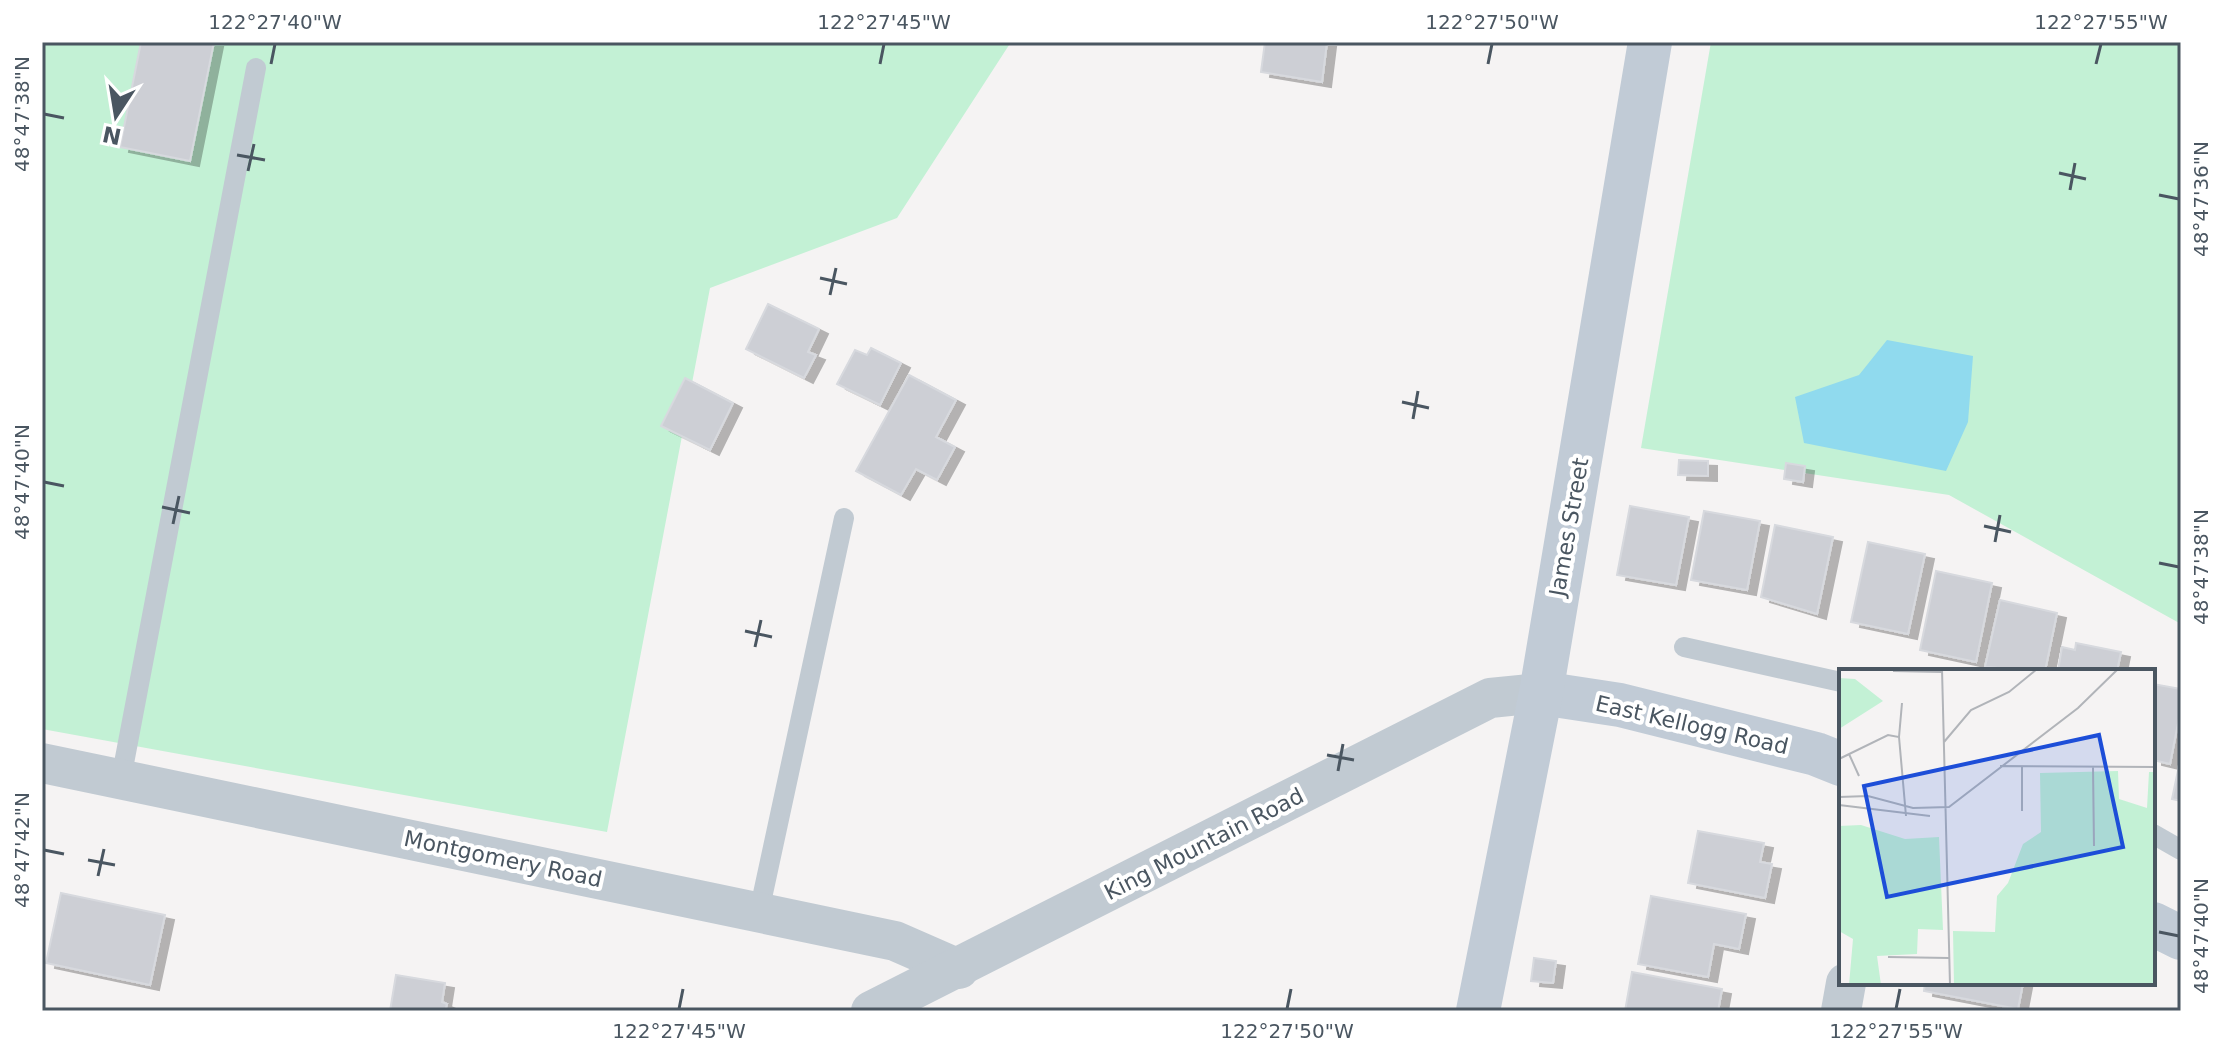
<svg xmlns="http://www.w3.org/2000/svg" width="2223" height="1053" font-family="'DejaVu Sans',sans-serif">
<defs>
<filter id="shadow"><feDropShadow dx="9" dy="5" stdDeviation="0" flood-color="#0004"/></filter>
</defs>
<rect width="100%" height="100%" fill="#f5f3f3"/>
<g fill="#c3f1d5">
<path d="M42 42H1011L897 218 710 288 607 832 42 729Z"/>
<path d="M1711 42H2181V624L1949 495 1641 448Z"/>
</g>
<path fill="#90daee" d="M1887 340 1973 356 1968 422 1946 471 1804 443 1795 397 1859 375Z"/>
<g fill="#cdcfd5" stroke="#d7d9de" stroke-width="2" filter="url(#shadow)">
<path d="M141 42H214L190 161 120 147Z"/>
<path d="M1265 42H1327L1322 82 1261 72Z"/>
<path d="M768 304 819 329 808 352 816 355 804 378 746 349Z"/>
<path d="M871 348 901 363 880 405 837 384 855 350 867 355Z"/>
<path d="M909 375 956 400 936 437 955 447 937 480 916 469 901 495 856 471Z"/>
<path d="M685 378 733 403 710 450 661 426Z"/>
<path d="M1679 460 1708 461V476L1678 475Z"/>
<path d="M1786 463 1805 466 1803 482 1784 479Z"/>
<path d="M1630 506 1689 517 1676 585 1617 575Z"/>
<path d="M1704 511 1760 521 1747 590 1691 580Z"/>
<path d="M1775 525 1833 537 1817 614 1761 597Z"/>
<path d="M1868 542 1925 554 1908 634 1851 622Z"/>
<path d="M1936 571 1992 583 1976 662 1920 650Z"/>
<path d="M2000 600 2057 613 2045 671 1985 667Z"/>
<path d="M2076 643 2121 652 2117 671H2058L2062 647 2075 650Z"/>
<path d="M2153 684 2181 689V708L2170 764 2153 760Z"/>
<path d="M2181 756V801L2172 799Z"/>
<path d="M1698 831 1764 843 1760 862 1772 864 1765 898 1688 883Z"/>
<path d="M61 893 165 915 150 985 46 963Z"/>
<path d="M1651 896 1746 914 1739 949 1714 944 1708 977 1638 964Z"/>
<path d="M1534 958 1556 961 1553 983 1531 981Z"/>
<path d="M1632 972 1722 989 1718 1011H1625Z"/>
<path d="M396 975 445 983 442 1002 447 1004 445 1011H390Z"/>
<path d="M1925 983H2023L2018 1009 1924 991Z"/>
</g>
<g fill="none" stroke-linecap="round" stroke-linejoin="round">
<g stroke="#c1cad2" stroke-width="20">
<path d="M1684 647 1841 682"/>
<path d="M121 779 256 68"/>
<path d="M2153 834 2181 850"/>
<path d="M759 912 844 518"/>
</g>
<g stroke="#c1cad2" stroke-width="40">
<path d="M42 763 895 941 959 969"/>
<path d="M871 1011 1490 698 1541 693"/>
<path d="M1841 1011 1846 983"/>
</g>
<g stroke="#c1cbd6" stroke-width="44">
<path d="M1541 693 1620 705 1816 754 1841 764"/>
<path d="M2153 924 2181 938"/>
<path d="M1478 1011 1541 693 1650 42"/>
</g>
</g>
<path fill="none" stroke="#4a5661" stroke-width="3" d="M271 64 275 44M880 64 884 44M1488 64 1492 44M2096 64 2101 44M44 114 64 118M237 155 265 160M248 171 254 144M2059 173 2086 179M2070 190 2075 163M2159 195 2179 199M820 278 847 284M830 295 836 268M1402 402 1429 408M1413 419 1418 391M44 482 64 486M162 507 190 513M173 524 179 496M1984 526 2011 532M1995 542 2000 515M2159 563 2179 567M745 631 772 637M755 647 761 620M1327 755 1354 760M1338 771 1343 744M44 850 64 854M88 860 115 865M98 876 104 849M2159 932 2179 936M679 1009 683 989M1287 1009 1291 989M1896 1009 1900 989"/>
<g text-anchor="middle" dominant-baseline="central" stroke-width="8" stroke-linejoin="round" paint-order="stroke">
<g font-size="22" fill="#4a5661" stroke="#fff">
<text transform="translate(1569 527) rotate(-80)">James Street</text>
<text transform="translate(1692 725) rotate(13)">East Kellogg Road</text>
<text transform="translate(1204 844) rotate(-27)">King Mountain Road</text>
<text transform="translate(503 859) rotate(12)">Montgomery Road</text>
</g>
</g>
<g transform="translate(1839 669)">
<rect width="316" height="316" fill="#f5f3f3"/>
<path d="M0 9 16 10 44 32 0 60ZM279 102 280 130 308 139 310 103H316V316H115L114 262 156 263 158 227 169 214 184 175 202 163 201 104ZM22 156 66 170 100 168 104 261 79 260 78 285 38 287 42 316H10L14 270 0 262V157Z" fill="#c3f1d5"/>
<path fill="none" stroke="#b1b4b9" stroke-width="2" d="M103 0 111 316M54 2 103 3M60 68 63 34M105 73 132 41 170 23 198 0M10 85 20 107M0 90 49 66 60 68 67 147M161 97 316 98M254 98 255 177M0 128 29 127 74 139 110 138 239 39 279 0M0 136 91 147M183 142V98M49 288 110 289"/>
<path fill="#1d4ed8" fill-opacity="0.15" stroke="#1d4ed8" stroke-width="4" d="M260 66 284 178 48 228 25 117Z"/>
<rect width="316" height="316" fill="none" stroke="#4a5661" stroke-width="4"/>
</g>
<rect width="2223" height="1053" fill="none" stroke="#ffffff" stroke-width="88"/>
<g transform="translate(116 116) rotate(192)" stroke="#ffffff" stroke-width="6" paint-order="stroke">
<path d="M0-6L14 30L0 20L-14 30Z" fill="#4a5661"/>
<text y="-12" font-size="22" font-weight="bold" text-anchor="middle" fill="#4a5661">N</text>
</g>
<rect x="44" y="44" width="2135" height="965" fill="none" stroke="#4a5661" stroke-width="3"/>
<g font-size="20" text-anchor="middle" fill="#4a5661">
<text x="275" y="29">122°27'40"W</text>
<text x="884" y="29">122°27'45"W</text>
<text x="1492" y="29">122°27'50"W</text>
<text x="2101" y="29">122°27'55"W</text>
<text transform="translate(22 114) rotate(-90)" y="7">48°47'38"N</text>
<text transform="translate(2201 199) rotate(-90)" y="7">48°47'36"N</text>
<text transform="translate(22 482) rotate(-90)" y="7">48°47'40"N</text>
<text transform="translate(2201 567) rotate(-90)" y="7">48°47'38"N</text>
<text transform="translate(22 850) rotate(-90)" y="7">48°47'42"N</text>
<text transform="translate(2201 936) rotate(-90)" y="7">48°47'40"N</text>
<text x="679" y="1038">122°27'45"W</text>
<text x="1287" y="1038">122°27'50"W</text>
<text x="1896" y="1038">122°27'55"W</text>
</g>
</svg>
